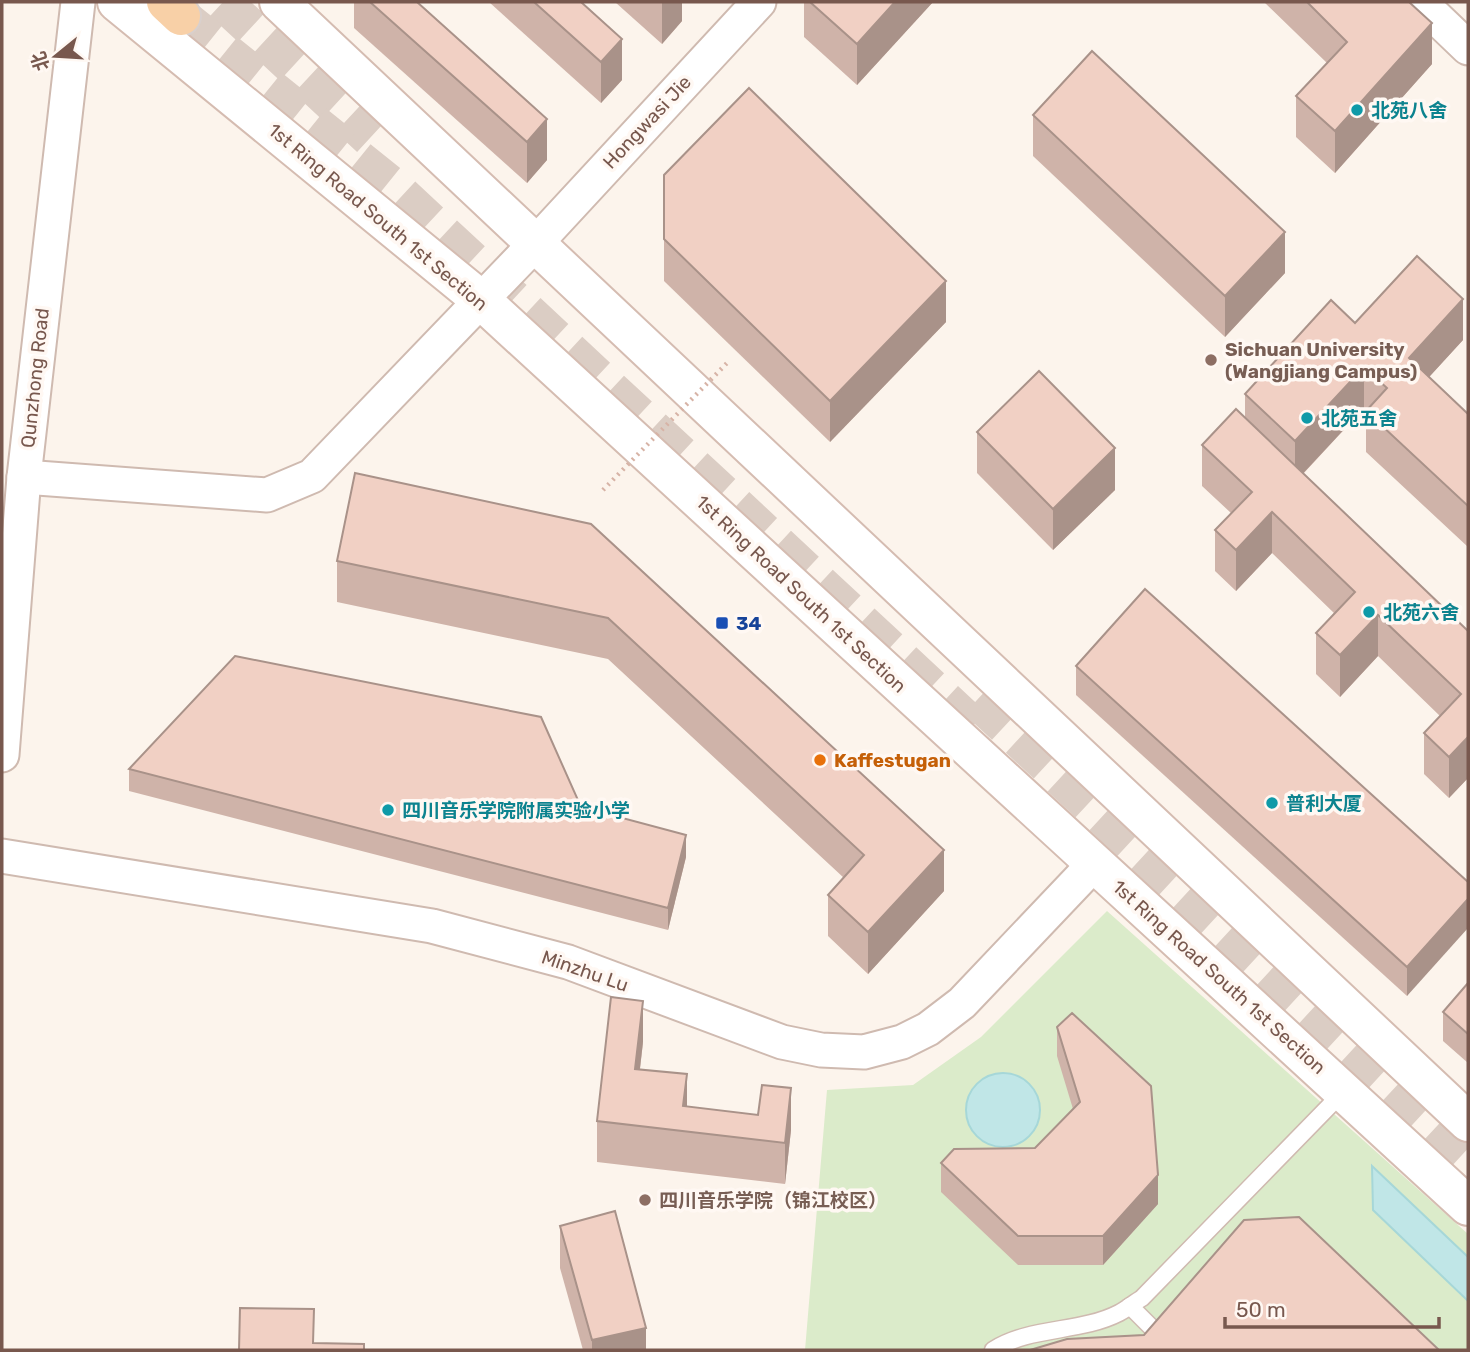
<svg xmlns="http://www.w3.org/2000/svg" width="1470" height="1352" font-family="Rubik,'Noto Sans SC',sans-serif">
<rect width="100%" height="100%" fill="#fcf4ec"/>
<path fill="#dbebca" d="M1107 911 1468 1234V1350H805L827 1090 913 1085 981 1037Z"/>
<g fill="#c0e6e7" stroke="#a6d7d8" stroke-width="2">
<circle cx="1003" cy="1110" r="37"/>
<path d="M1372 1166 1468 1257V1301L1373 1210Z"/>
</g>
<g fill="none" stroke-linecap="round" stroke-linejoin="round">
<g stroke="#dbcdc4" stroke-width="38" stroke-dasharray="38 19" stroke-linecap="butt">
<path d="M223 2 370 138"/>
<path d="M181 16 391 185 987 739"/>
<path d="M977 700 1468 1155"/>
</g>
<defs>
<g id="lane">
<path d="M1130 1306 1164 1340"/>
<path d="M993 1350C1031 1326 1080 1333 1119 1313 1127 1309 1134 1303 1142 1298L1344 1091"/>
</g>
<g id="street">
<path d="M1420 2 1468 48"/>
<path d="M24 477 267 495 312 476 536 243 759 2"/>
<path d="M2 755 24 477 78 2"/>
<path d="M2 856 432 926 568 962 782 1042 821 1050 864 1052 902 1042 928 1029 962 1003 1094 864"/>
</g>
<g id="secondary">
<path d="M117 2 481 300 1468 1206"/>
<path d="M279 2 1468 1122"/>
</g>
<path id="primary" d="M166 2 181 16"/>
</defs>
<use href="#lane" stroke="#cfbab0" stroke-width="19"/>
<use href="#street" stroke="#cfbab0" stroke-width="37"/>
<use href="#secondary" stroke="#d5bcb1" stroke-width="42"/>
<use href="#primary" stroke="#d9d0cd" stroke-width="42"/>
<use href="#lane" stroke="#fff" stroke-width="16"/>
<use href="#street" stroke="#fff" stroke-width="33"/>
<use href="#secondary" stroke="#fff" stroke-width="38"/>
<use href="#primary" stroke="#f8d0a7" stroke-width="38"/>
<path stroke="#d7b3a6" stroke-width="4.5" stroke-dasharray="2 5" stroke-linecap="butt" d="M603 490 728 362"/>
</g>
<g fill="#cfb3a9">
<path d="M354 2H417L547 160 527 183 354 28Z"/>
<path d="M489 2H581L622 80 601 103Z"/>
<path d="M615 2H682V21L662 44Z"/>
<path d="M804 2H933L857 85 804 37Z"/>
<path d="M1264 2H1409L1432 64 1335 173 1296 137V96L1327 63Z"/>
<path d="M1033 115 1285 273 1225 337 1033 156Z"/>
<path d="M664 175 946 322 830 442 664 281Z"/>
<path d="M1355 323 1463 340 1429 377 1468 414V547L1366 452V411L1367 410 1364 408 1303 474 1468 631V778L1449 798 1424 774V733L1440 716 1378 656 1340 697 1316 674V633L1334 613 1272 553 1236 591 1215 571V530L1231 513 1202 486V445L1245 417V394Z"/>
<path d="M977 432 1115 490 1053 550 977 473Z"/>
<path d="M591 524 944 891 868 974 828 936V895L844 878 608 659 337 602V561Z"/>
<path d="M1076 666 1468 882 1407 996 1076 695Z"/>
<path d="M129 769 581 807 686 857 668 930 129 791Z"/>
<path d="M1468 983V1063L1443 1041V1012Z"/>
<path d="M1057 1027 1158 1204 1103 1265H1018L941 1192V1163L1035 1148 1073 1109 1057 1056Z"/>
<path d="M643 1042 640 1069 687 1107 791 1130 785 1184 597 1162V1121Z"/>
<path d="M560 1226 646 1350H583L560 1268Z"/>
</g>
<g fill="#a99289">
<path d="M662 2H682V21L662 44Z"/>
<path d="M895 2H933L857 85V44Z"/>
<path d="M1432 23V64L1335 173V131Z"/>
<path d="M622 39V80L601 103V62Z"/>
<path d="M547 119V160L527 183V142Z"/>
<path d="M1285 232V273L1225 337V296Z"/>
<path d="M946 281V322L830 442V401Z"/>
<path d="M1463 299V340L1409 399V358Z"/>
<path d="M1364 367V408L1295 482V441Z"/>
<path d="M1115 448V490L1053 550V509Z"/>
<path d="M1272 512V553L1236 591V550Z"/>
<path d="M1378 615V656L1340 697V655Z"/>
<path d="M1468 737V778L1449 798V757Z"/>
<path d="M686 835V857L668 930V908Z"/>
<path d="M944 850V891L868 974V932Z"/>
<path d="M1468 899V928L1407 996V967Z"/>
<path d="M643 1001V1042L635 1110V1069Z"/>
<path d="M687 1074V1116L683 1106Z"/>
<path d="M791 1088V1130L785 1184V1143Z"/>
<path d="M1158 1175V1204L1103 1265V1236Z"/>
<path d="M646 1328V1350H592V1340Z"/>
</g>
<g fill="#f1d0c4" stroke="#a99289" stroke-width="2">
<path d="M370 2H417L547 119 527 142Z"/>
<path d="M534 2H581L622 39 601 62Z"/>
<path d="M810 2H895L857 44Z"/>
<path d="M1307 2H1409L1432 23 1335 131 1296 96 1347 42Z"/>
<path d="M1092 51 1285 232 1225 296 1033 115Z"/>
<path d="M749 88 946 281 830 401 664 239V175Z"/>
<path d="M1417 256 1463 299 1409 358 1468 414V506L1366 411 1387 388 1364 367 1295 441 1245 394 1331 300 1355 323Z"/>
<path d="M1039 371 1115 448 1053 509 977 432Z"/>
<path d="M1236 409 1468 631V737L1449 757 1424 733 1461 694 1378 615 1340 655 1316 633 1355 592 1272 512 1236 550 1215 530 1252 492 1202 445Z"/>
<path d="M355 473 591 524 944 850 868 932 828 895 864 855 608 618 337 561Z"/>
<path d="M1145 589 1468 882V899L1407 967 1076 666Z"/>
<path d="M235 656 541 717 581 807 686 835 668 908 129 769Z"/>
<path d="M1468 983V1034L1443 1012Z"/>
<path d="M611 997 643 1001 635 1069 687 1074 683 1106 758 1115 762 1085 791 1088 785 1143 597 1121Z"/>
<path d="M1072 1013 1151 1086 1158 1175 1103 1236H1018L941 1163 954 1149 1035 1148 1080 1102 1057 1027Z"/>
<path d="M615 1211 646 1328 592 1340 560 1226Z"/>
<path d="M1299 1217 1439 1350H1030L1067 1339 1144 1335 1244 1220Z"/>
<path d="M240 1308 314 1309 313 1343 364 1344V1350H239Z"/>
</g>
<g fill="#0f9aa8" stroke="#fff8f3" stroke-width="2.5">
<circle cx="1357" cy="110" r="7"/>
<circle cx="1307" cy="418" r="7"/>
<circle cx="1369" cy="612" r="7"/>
<circle cx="1272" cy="803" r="7"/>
<circle cx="388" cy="810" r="7"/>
</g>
<g fill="#8d6e63" stroke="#fff8f3" stroke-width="2.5">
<circle cx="1211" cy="360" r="7"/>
<circle cx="645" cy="1200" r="7"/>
</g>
<rect fill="#1a4fb4" stroke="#fff8f3" stroke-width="2.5" x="715" y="616" width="14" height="14" rx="3.5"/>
<circle fill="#e8710a" stroke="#fff8f3" stroke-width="2.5" cx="820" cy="760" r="7"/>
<g text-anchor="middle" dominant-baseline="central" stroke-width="7" stroke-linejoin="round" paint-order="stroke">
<g font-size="19" font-weight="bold" fill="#0d838f" stroke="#fff8f3" text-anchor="start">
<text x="1371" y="110">北苑八舍</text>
<text x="1321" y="418">北苑五舍</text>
<text x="1383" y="612">北苑六舍</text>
<text x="1286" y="803">普利大厦</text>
<text x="402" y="810">四川音乐学院附属实验小学</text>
</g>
<g font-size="19" fill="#78584e" stroke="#fff8f3">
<text transform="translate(647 122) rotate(-47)">Hongwasi Jie</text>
<text transform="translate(378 217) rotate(40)">1st Ring Road South 1st Section</text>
<text transform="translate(35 378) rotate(-84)">Qunzhong Road</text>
<text transform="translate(801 594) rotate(43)">1st Ring Road South 1st Section</text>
<text transform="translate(585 971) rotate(19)">Minzhu Lu</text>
<text transform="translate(1219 977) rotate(42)">1st Ring Road South 1st Section</text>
</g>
<g font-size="19" font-weight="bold" fill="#785e54" stroke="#fff8f3" text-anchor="start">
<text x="1225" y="349">Sichuan University<tspan x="1225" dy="22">(Wangjiang Campus)</tspan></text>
<text x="659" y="1200">四川音乐学院（锦江校区）</text>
</g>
<g font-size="19" font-weight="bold" fill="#164399" stroke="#fff8f3" text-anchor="start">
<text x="736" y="623">34</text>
</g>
<g font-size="19" font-weight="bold" fill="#c56008" stroke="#fff8f3" text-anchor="start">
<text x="834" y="760">Kaffestugan</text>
</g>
</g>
<rect width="1470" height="1352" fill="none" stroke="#78584e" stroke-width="7"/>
<g transform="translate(56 56) rotate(252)" stroke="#fff8f3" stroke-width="5" paint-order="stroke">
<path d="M0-5L12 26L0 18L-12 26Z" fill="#78584e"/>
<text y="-10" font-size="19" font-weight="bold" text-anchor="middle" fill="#78584e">北</text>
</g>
<path d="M1225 1317v10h214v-10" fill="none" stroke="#78584e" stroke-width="3.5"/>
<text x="1236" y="1317" font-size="21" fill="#78584e" stroke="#fff8f3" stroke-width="5" paint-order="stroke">50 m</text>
</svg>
